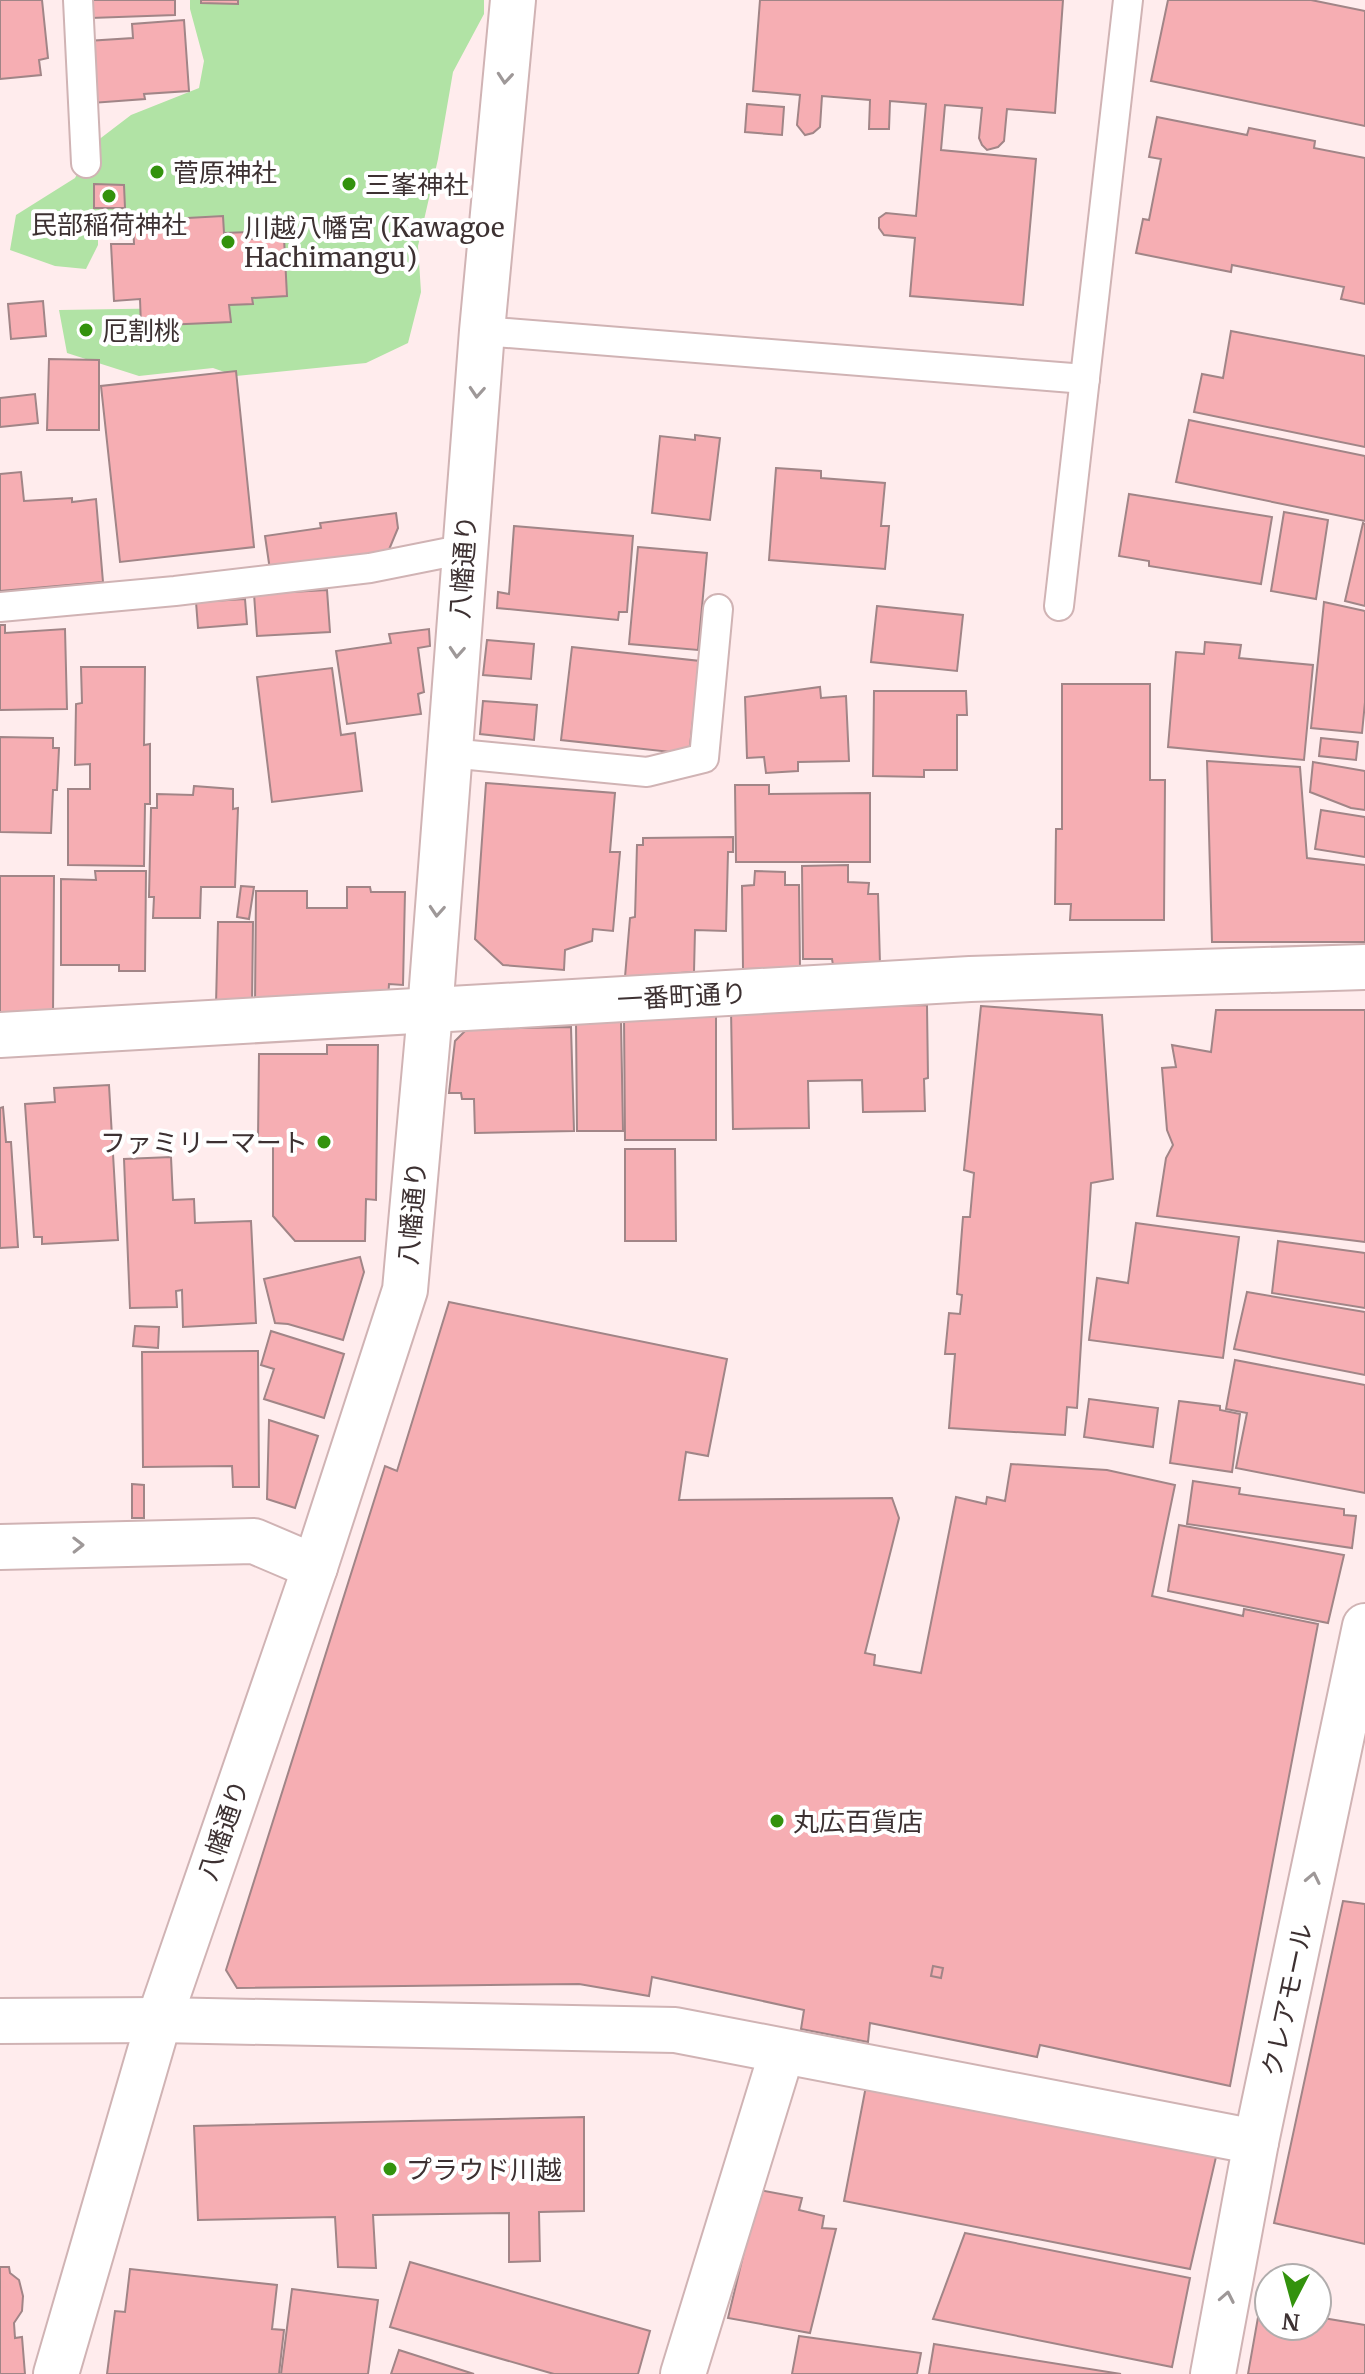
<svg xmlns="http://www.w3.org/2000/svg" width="1365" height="2374" font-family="Merriweather,'Noto Sans JP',serif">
<rect width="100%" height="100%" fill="#ffeced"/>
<path fill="#b1e3a5" d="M190 0H484V14L453 72 438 159 418 246 421 292 408 343 366 363 236 376 213 368 139 376 67 353 59 310 185 308 151 227 98 234V245L86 269 55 266 10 250 16 215 75 178 93 144 131 115 199 88 204 61 190 9Z"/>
<g fill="#f6aeb3" stroke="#a18587" stroke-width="2">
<path d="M0 0H42L48 58 39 60 41 75 0 79Z"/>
<path d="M90 0H175V15L91 18Z"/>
<path d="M201 0H238V4L201 3Z"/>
<path d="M760 0H1063L1055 113 1007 109 1004 141 998 147 987 150 982 145 979 138 982 108 945 105 941 150 1036 159 1023 305 910 296 915 238 884 235 879 228V218L886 213 916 216 926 104 890 101 889 129H869L870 100 822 96 820 127 813 133 805 135 797 125 800 95 753 91Z"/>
<path d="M1168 0H1311L1365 11V126L1151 81Z"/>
<path d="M184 20 189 91 144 94 145 99 92 103 87 41 133 38 132 24Z"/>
<path d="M747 104 784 107 782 135 745 132Z"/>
<path d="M1157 117 1247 135 1249 128 1315 141 1314 148 1365 158V304L1341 299 1344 287 1232 265 1231 272 1136 253 1143 219 1149 220 1161 159 1149 157Z"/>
<path d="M94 184 124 185 125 208H94Z"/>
<path d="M223 216 224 233 249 232V239L284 238 287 296 252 298 253 304 229 305 231 322 141 326 140 299 114 301 111 244H134L133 221Z"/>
<path d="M43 301 46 336 11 339 8 304Z"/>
<path d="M1231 331 1365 356V447L1194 412 1202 374 1223 378Z"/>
<path d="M49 359 99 360V430H47Z"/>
<path d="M236 371 254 547 120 562 101 386Z"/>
<path d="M35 394 38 423 0 427V398Z"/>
<path d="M1189 420 1365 456V521L1176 482Z"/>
<path d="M695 435 720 438 710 520 652 513 660 436 695 440Z"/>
<path d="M776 468 821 471V478L885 483 881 526H889L885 569 769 560Z"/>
<path d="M21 472 24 501 72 498V502L96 499 103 582 0 591V474Z"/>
<path d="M1129 494 1272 517 1261 584 1149 566V561L1119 556Z"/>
<path d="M1284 512 1328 520 1316 599 1271 591Z"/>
<path d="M396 513 398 528 388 552 270 570 265 536 321 528 320 523Z"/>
<path d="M1363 523 1365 524V606L1345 601Z"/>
<path d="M514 526 633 536 627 612H619L618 620 497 608 498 592 509 594Z"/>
<path d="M638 547 707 553 698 650 629 644Z"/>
<path d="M327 590 330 632 257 636 254 594Z"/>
<path d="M245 599 247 624 198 628 196 602Z"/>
<path d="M1324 602 1365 611V702L1362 733 1311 728Z"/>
<path d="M877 606 963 615 957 671 871 662Z"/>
<path d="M0 625H5V633L65 629 67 709 0 710Z"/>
<path d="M429 629 430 646 418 648 424 692 418 694 421 714 347 724 336 651 391 643 389 634Z"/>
<path d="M487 640 534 644 531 679 483 675Z"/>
<path d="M1205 642 1241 645 1239 658 1313 665 1304 760 1168 747 1176 652 1204 654Z"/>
<path d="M572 647 700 661 689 754 561 740Z"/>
<path d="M81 667H145L144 745 150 744V804H145L144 866 68 865V789H90V764L75 765 76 704 82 703Z"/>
<path d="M332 668 341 735 355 733 362 791 272 802 257 677Z"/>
<path d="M1062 684H1150V780H1165L1164 920H1070L1071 904H1055L1056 829H1062Z"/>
<path d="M820 687 821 698 846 696 849 761 798 762V771L766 773 764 757 747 758 745 697Z"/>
<path d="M874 691H966L967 715H957V770H924V777L873 776Z"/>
<path d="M483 701 537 705 534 740 480 734Z"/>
<path d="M0 737 53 738V748H59L57 790H53L51 833 0 832Z"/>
<path d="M1321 738 1358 742 1356 760 1319 756Z"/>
<path d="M1207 761 1300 767 1307 858 1365 865V942H1212Z"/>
<path d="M1313 762 1365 771V810L1351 808 1310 792Z"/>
<path d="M486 783 615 793 610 852H620L613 931 593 929 592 941 565 950 564 970 503 965 475 939Z"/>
<path d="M735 785H769V794L870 793V862H736Z"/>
<path d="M194 786 233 789V809L238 808 235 887H201L200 918H153L154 897H149L151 808H157V794L193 795Z"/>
<path d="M1321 810 1365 817V857L1315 849Z"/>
<path d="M733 837V852H728L726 931 695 930 694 972 625 977 630 918 635 917 637 845H643V838Z"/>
<path d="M848 865V882L869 883 868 894H878L880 964 833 965 832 959H803L802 866Z"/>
<path d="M95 871H146L145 971H119V965H61V879L96 880Z"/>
<path d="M755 871 785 872V885H799L800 968 743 969 742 886 754 885Z"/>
<path d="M0 876H54L53 1015 0 1014Z"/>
<path d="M241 886 254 887 249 919 237 917Z"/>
<path d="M347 887H370L371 892H405L403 985 389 984 388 999 255 1006 256 891H307V908H347Z"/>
<path d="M218 922H253L252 1005H216Z"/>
<path d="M927 1005 928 1078 924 1079 925 1111 863 1112 862 1080 808 1081 809 1128 733 1129 731 1009Z"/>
<path d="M981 1006 1102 1015 1113 1179 1091 1183 1077 1408 1067 1407 1065 1435 949 1428 955 1354H945L949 1313 960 1314 962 1295 957 1294 963 1217H970L974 1173 964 1170Z"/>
<path d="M1216 1010H1365V1242L1157 1216 1166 1158 1173 1145 1167 1130 1162 1068 1176 1067 1172 1045 1211 1052Z"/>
<path d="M716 1011V1140H625L624 1017Z"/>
<path d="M576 1021H621L623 1131H577Z"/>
<path d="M571 1027 574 1131 475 1133 474 1099H462L461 1093H449L455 1041 467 1029Z"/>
<path d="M327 1045H378L376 1200 366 1199 365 1241H295L273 1216V1141L258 1140 259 1054H327Z"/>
<path d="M109 1085 118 1240 42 1244V1237H34L25 1104 55 1102 54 1088Z"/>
<path d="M3 1107 6 1142H11L18 1247 0 1248V1108Z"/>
<path d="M625 1149H675L676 1241H625Z"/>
<path d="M171 1157 173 1200 194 1199 195 1223 251 1221 256 1323 183 1327 182 1290 176 1291 177 1307 130 1308 124 1159Z"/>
<path d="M1136 1223 1239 1237 1223 1358 1089 1340 1097 1278 1128 1283Z"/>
<path d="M1278 1241 1365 1253V1308L1272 1293Z"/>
<path d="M360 1257 364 1272 343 1340 288 1324 275 1323 264 1279Z"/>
<path d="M1247 1292 1365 1312V1375L1234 1349Z"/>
<path d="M449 1302 727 1359 708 1456 686 1452 679 1500 892 1498 899 1518 865 1653 875 1655 874 1665 921 1673 956 1497 986 1504 987 1497 1005 1501 1011 1464 1107 1470 1175 1485 1152 1596 1243 1616 1244 1609 1318 1624 1230 2086 1040 2045 1037 2057 870 2023 868 2042 801 2029 804 2010 652 1977 649 1996 579 1984 237 1988 226 1970 385 1466 397 1471Z"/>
<path d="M135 1326 159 1327 158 1348 133 1346Z"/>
<path d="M271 1331 344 1354 324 1418 264 1399 274 1369 261 1365Z"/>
<path d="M258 1351 259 1487H233L232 1466 143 1467 142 1352Z"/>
<path d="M1235 1360 1365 1385V1493L1236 1468 1247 1413 1226 1409Z"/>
<path d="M1089 1399 1158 1408 1153 1447 1084 1437Z"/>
<path d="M1179 1401 1220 1406V1410L1240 1414 1232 1472 1170 1463Z"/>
<path d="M269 1420 318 1436 295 1508 267 1499Z"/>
<path d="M1193 1481 1240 1488 1239 1494 1344 1509V1515L1356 1516 1352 1548 1187 1524Z"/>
<path d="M132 1484 144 1485V1518H132Z"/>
<path d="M1179 1525 1344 1555 1328 1623 1168 1591Z"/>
<path d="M1343 1901 1365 1904V2244L1274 2223Z"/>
<path d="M933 1966 943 1968 941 1978 931 1976Z"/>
<path d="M866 2086 1216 2157 1190 2269 844 2201Z"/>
<path d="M584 2117V2211L539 2212 540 2261 509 2262V2213L373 2215 376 2268 338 2267 335 2217 198 2220 194 2126Z"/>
<path d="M759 2190 802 2198 799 2210 824 2216 822 2228 836 2229 810 2333 728 2318Z"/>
<path d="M965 2233 1190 2278 1172 2367 933 2319Z"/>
<path d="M410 2262 650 2331 638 2374H554L390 2327Z"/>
<path d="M0 2267H9L10 2273 19 2280 23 2296 22 2311 14 2323 15 2338 22 2337 25 2374H0Z"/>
<path d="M130 2269 277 2285 272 2329 284 2330 279 2374H107L115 2311 125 2312Z"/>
<path d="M292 2289 378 2300 368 2374H281Z"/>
<path d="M1260 2306 1269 2308V2326H1317V2317L1365 2325V2374H1248Z"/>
<path d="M799 2336 921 2353 917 2374H792Z"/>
<path d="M934 2344 1121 2374H929Z"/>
<path d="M399 2350 474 2374H391Z"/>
</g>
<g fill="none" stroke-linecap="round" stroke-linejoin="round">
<defs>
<g id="lane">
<path d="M78 0 86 163"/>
<path d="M482 331 1085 379"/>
<path d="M1059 606 1128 0"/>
<path d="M0 607 175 591 370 568 465 549"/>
<path d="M449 753 647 772 704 758 718 609"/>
</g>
<g id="street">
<path d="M0 1035 970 979 1365 967"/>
<path d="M0 1547 254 1541 315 1567"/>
<path d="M159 2020 675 2030 1256 2142"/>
<path d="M56 2374 159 2020 315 1567 405 1290 430 1012 482 331 513 0"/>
<path d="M683 2374 782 2052"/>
<path d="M1213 2374 1256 2142 1365 1626"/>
</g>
<path id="secondary" d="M0 2021 159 2020"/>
</defs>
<use href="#lane" stroke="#d0b3b4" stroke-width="32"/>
<use href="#street" stroke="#d0b3b4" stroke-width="48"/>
<use href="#secondary" stroke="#d0b3b4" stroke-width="48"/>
<use href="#lane" stroke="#fff" stroke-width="28"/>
<use href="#street" stroke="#fff" stroke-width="44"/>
<use href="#secondary" stroke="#fff" stroke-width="44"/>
</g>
<defs><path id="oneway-chevron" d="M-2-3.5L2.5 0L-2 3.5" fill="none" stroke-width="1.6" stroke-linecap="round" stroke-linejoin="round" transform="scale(2)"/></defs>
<g stroke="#9e9898">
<use href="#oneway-chevron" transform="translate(505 78) rotate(95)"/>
<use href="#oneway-chevron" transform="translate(477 392) rotate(94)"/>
<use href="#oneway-chevron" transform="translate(457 652) rotate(94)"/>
<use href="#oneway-chevron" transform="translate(437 911) rotate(94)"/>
<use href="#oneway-chevron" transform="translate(78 1545) rotate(-1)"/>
<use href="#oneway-chevron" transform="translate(1313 1878) rotate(-78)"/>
<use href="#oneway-chevron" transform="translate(1227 2297) rotate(-79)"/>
</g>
<g fill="#33920d" stroke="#fff" stroke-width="3">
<circle cx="157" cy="172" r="8"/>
<circle cx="349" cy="184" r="8"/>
<circle cx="109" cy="196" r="8"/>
<circle cx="228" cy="242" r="8"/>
<circle cx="86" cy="330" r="8"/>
<circle cx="324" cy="1142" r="8"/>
<circle cx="777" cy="1821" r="8"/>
<circle cx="390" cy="2169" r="8"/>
</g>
<g text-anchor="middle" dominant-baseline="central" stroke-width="8" stroke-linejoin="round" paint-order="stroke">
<g font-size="26" fill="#3d3132" stroke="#fff" text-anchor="start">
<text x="173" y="172">菅原神社</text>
<text x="365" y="184">三峯神社</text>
<text x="109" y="224" text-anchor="middle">民部稲荷神社</text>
<text x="244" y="227">川越八幡宮 (Kawagoe<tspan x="244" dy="30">Hachimangu)</tspan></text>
<text x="102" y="330">厄割桃</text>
<text x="308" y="1142" text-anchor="end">ファミリーマート</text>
<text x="793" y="1821">丸広百貨店</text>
<text x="406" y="2169">プラウド川越</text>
</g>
<g font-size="26" fill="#3d3132" stroke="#fff">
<text transform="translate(463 567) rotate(-86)">八幡通り</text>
<text transform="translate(682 996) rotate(-3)">一番町通り</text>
<text transform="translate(412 1213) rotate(-85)">八幡通り</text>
<text transform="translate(223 1830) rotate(-71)">八幡通り</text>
<text transform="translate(1287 2000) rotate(-78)">クレアモール</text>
</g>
</g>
<g transform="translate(1293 2302) rotate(186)"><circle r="38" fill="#ffffff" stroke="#b1adad" stroke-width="2"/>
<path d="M0-6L14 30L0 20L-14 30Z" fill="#33920d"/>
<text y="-12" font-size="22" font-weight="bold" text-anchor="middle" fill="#3d3132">N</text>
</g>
</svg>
